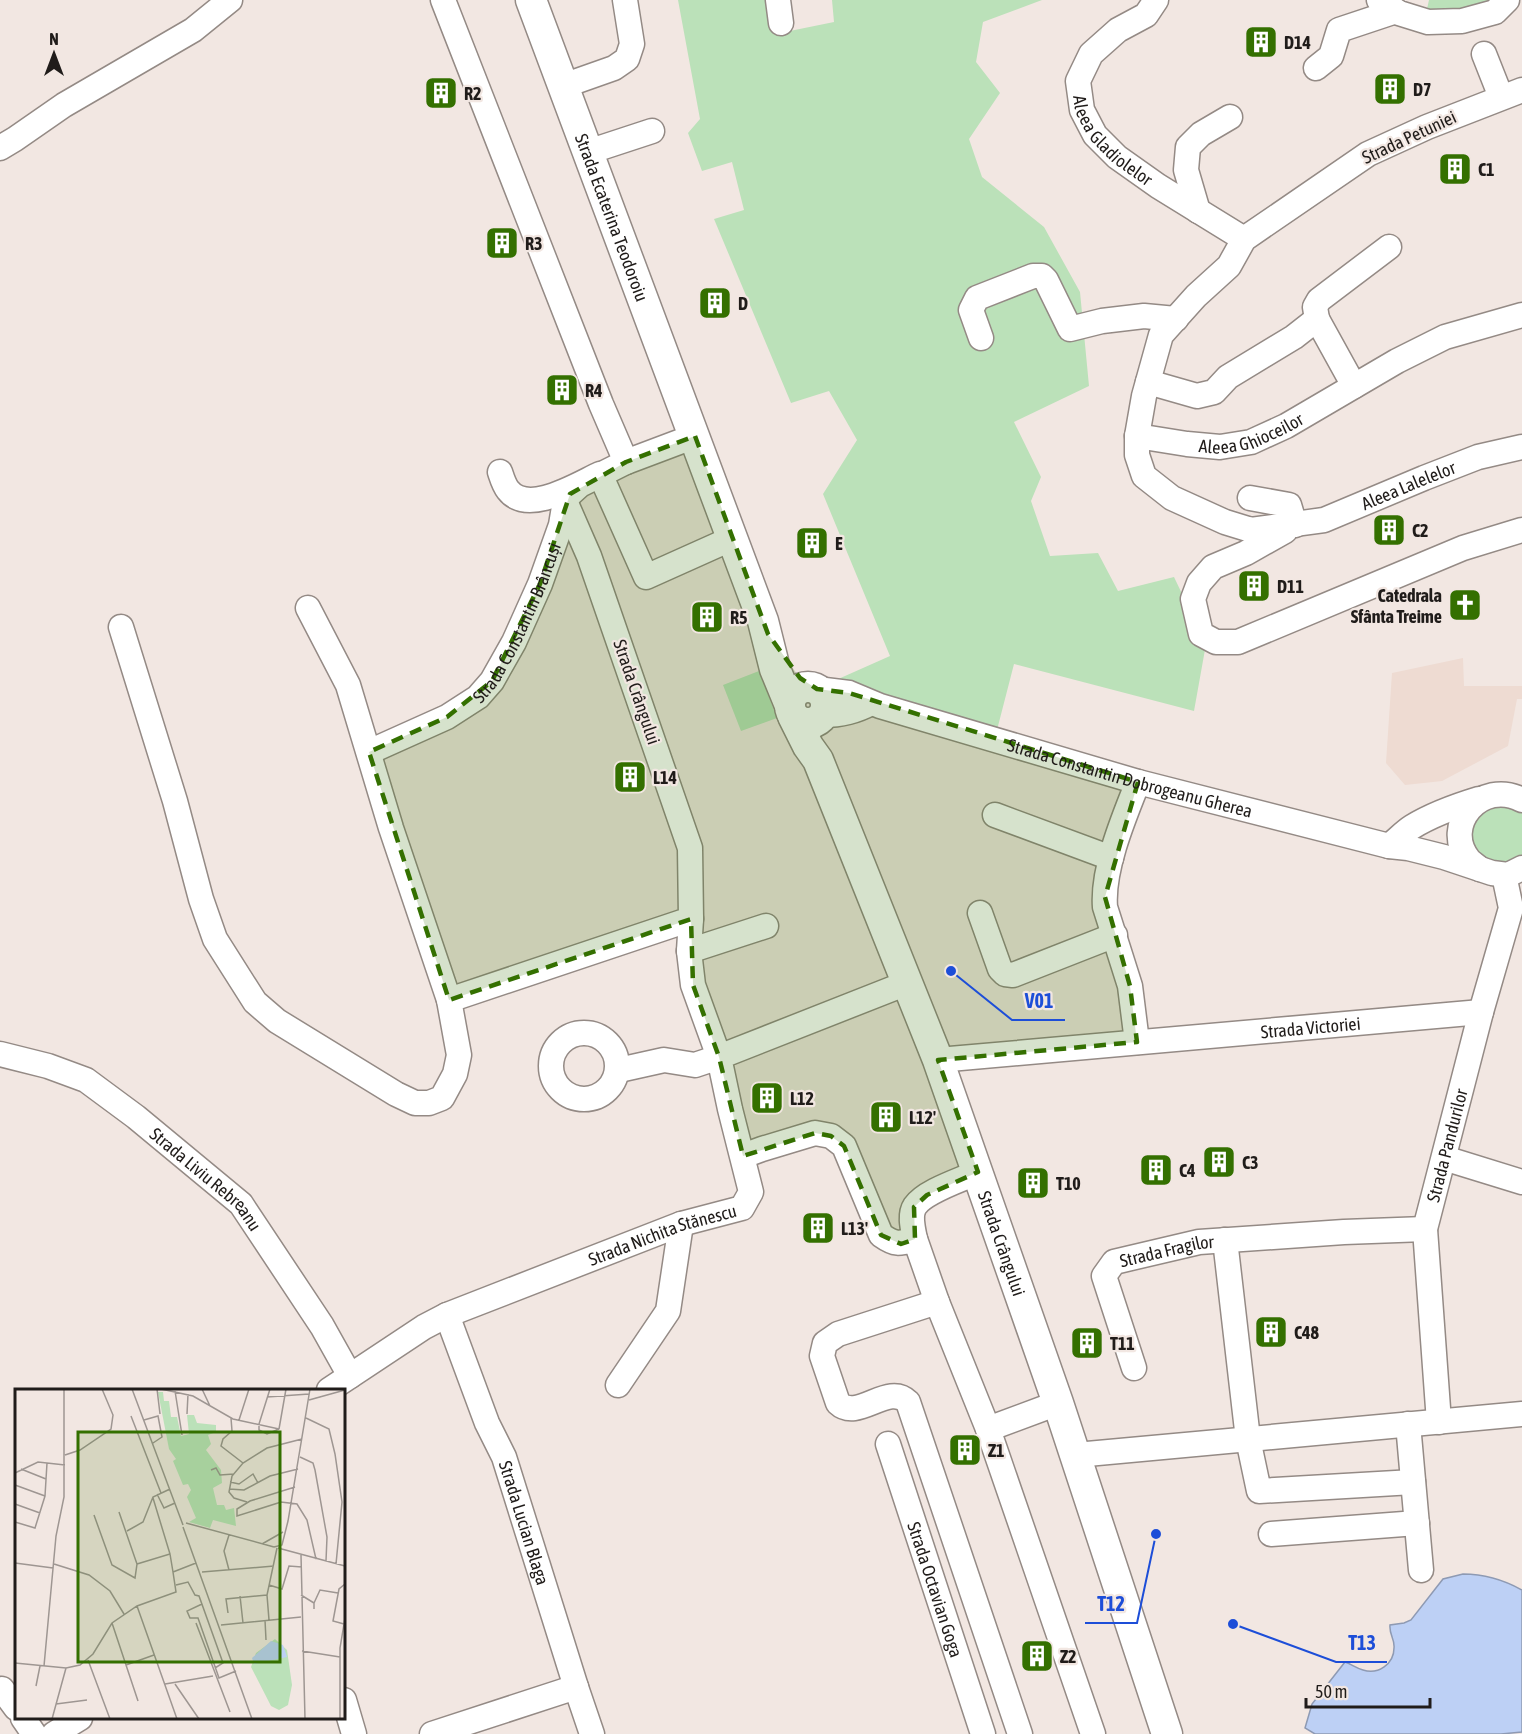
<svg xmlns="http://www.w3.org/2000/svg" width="1522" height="1734" font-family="'Asap Condensed',sans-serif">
<rect width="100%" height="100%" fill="#f2e7e2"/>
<path fill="#eedbd2" d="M1463 658 1464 686H1522V699H1517L1508 746 1442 781 1405 785 1386 763 1392 673Z"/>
<g fill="#bbe1b9">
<path d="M678 0H773L780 33 834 22 832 0H1042L983 22 976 62 1000 93 969 139 982 177 1044 227 1080 292 1089 386 1014 422 1041 477 1031 501 1050 556 1098 553 1118 591 1174 577 1206 644 1194 711 1014 664 997 730 836 680 890 656 823 494 857 440 829 391 791 403 714 219 744 210 732 162 702 171 688 133 700 119Z"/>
<path d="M1429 0H1504L1425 18Z"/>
<path d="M759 671 777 718 741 731 723 685Z"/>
<path d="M1498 804 1515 808 1522 813V856C1498 875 1463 854 1474 824 1476 819 1477 815 1481 812 1486 808 1493 806 1498 804Z"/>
</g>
<path fill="#bdd0f5" stroke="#8e9ab3" stroke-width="1.5" d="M1463 1574C1484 1574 1504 1580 1522 1590V1732L1501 1734H1315L1305 1728 1312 1704 1345 1662C1351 1664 1356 1668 1363 1670 1378 1675 1394 1664 1394 1648 1395 1639 1389 1635 1390 1625L1404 1623 1411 1620 1443 1579Z"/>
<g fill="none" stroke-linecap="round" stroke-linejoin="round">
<defs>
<g id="minor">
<path d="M443 0 601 404 626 462"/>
<path d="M778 0 781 23"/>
<path id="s1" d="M1156 0 1146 15 1118 30 1091 54 1078 81 1082 110 1095 135 1117 157 1158 186 1244 239"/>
<path d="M1379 0 1399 13 1428 22 1462 21 1495 12 1507 0"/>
<path d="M1484 54 1501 97"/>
<path d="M1316 68 1331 56 1339 30 1396 11"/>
<path d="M563 86 614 68 627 59 632 44 625 0"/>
<path id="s2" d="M1522 90 1427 127 1368 154 1244 239 1229 266 1196 296 1161 335 1144 396 1137 436V455L1144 476 1172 498 1225 522 1251 530 1324 520 1424 478 1478 457 1522 447"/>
<path d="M0 148 15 139 64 105 193 30 230 0"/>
<path d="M588 152 652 131"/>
<path d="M1198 211 1186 170 1188 147 1201 134 1230 117"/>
<path d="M1317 319 1315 307 1319 300 1389 247"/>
<path d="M981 338 971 310 977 298 1033 276H1042L1046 280 1070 329 1102 321 1144 316 1176 319"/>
<path d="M1148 382 1197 396 1214 392 1228 377 1294 337 1317 319 1354 386"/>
<path id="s3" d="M1137 436 1187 444 1220 447 1251 442 1286 426 1397 361 1445 337 1522 315"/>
<path d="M500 472C502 478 504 485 508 490 528 516 578 484 600 474L646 577 733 538"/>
<path d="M1250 498 1289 505 1295 525"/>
<path d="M1285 531 1246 553 1213 567 1199 583 1193 599 1201 634 1216 642H1238L1463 548 1522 530"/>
<path d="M121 627 175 801 201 899 215 939 255 1002 277 1021 396 1094 415 1103H429L442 1098 455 1074 459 1055 449 1000 391 828 348 685 308 608"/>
<path id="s4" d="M817 689 849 693 880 706 1138 782 1389 846 1408 848 1444 857 1492 873 1508 875 1522 868"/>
<path d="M823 715C841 715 855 712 871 703"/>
<path id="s5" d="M369 752 447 717 478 697 492 681 514 642 540 584 561 525 565 501 570 494 580 485 626 462 695 436"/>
<path d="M995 815 1111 858"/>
<path d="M1389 846C1397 840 1404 832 1412 827 1433 814 1456 806 1479 799"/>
<path d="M1480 869C1477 866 1472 863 1469 860 1441 826 1481 778 1522 800"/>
<path d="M980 913 1000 969 1005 974 1013 975 1115 935"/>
<path d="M689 951 766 926"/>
<path d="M449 1000 691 919 690 848 589 556 565 501"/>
<circle cx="584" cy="1066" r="33"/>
<path d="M1137 1042 1130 986 1105 907C1102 869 1124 817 1138 782"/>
<path id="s6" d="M0 1054 48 1066 86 1080 136 1117 241 1204 322 1326 350 1376"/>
<path id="s7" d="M938 1060 1481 1012"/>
<path d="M619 1070 664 1060 695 1065 719 1057 693 985 689 951 691 919"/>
<path d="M743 1156 762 1149 815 1133 831 1136 844 1146 881 1235C895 1245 899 1244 915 1239L937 1302 988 1429 1093 1734"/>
<path d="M1444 1158 1522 1182"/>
<path d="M915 1239C913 1229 909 1215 915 1206 925 1191 961 1180 978 1172"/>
<path d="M1225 1240 1248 1439 1259 1491 1413 1482"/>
<path d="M937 1302 838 1334 825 1343 822 1356 838 1403C858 1422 888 1382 908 1402L1020 1734"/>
<path id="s8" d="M447 1315 487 1423 504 1457 576 1687 592 1734"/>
<path id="s9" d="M1134 1368 1104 1276 1114 1262 1199 1242 1344 1232 1425 1229"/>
<path d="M618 1385 668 1311 681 1224"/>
<path id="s10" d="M329 1390 424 1327 447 1315 681 1224 742 1208 751 1192 730 1109 719 1057 907 983"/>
<path id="s11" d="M1439 1422 1425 1229 1481 1012 1511 908 1504 875"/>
<path d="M1408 1424 1421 1570"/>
<path d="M988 1429 1058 1403"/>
<path id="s12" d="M888 1444 983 1734"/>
<path d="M1076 1455 1522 1414"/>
<path d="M1271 1534 1417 1523"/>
<path d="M2 1689 16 1708"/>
<path d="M344 1700 354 1734"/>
<path d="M23 1718 34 1734"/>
<path d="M54 1734 80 1718"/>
<path d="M432 1734 576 1687"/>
</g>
<g id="major">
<path id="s13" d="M531 0 763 621 775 669 789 703"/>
<circle cx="808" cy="705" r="18"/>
<path id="s14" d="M793 716 808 746 818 760 938 1060 1058 1403 1167 1734"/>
</g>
</defs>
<use href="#minor" stroke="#948a85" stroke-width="27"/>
<use href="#major" stroke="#948a85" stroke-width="33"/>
<use href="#minor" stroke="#fff" stroke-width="24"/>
<use href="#major" stroke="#fff" stroke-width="30"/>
</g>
<path fill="#347000" fill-opacity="0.2" stroke="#347000" stroke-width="4.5" stroke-dasharray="12 8" stroke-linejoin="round" d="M695 436 768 634 800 678 817 689 849 693 1138 782 1105 897 1130 986 1137 1042 938 1060 978 1172 927 1195 914 1207 915 1239 901 1244 881 1235 844 1146 831 1136 815 1133 743 1156 719 1057 693 985 691 919 449 1000 369 752 447 717 492 681 540 584 570 494 626 462Z"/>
<defs>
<symbol id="building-square" viewBox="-11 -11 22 22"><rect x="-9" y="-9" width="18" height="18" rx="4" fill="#347000" stroke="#f2e7e2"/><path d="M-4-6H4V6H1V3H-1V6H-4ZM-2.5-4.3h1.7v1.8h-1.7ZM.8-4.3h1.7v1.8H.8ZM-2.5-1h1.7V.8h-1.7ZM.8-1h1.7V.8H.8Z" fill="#fff"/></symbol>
<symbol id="church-square" viewBox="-11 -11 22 22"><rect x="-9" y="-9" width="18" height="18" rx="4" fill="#347000" stroke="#f2e7e2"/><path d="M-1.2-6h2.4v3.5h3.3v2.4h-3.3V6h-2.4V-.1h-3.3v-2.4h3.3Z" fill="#fff"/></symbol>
</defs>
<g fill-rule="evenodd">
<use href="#building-square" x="1242" y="23" width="38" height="38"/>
<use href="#building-square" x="1371" y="70" width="38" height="38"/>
<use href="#building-square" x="422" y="74" width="38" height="38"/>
<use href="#building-square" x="1436" y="150" width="38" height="38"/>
<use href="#building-square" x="483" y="224" width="38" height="38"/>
<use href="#building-square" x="696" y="284" width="38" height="38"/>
<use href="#building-square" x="543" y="371" width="38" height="38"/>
<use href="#building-square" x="1370" y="511" width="38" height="38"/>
<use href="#building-square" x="793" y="524" width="38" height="38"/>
<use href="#building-square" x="1235" y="567" width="38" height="38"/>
<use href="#church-square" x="1446" y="586" width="38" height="38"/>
<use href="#building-square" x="688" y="598" width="38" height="38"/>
<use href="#building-square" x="611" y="758" width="38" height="38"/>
<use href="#building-square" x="748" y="1079" width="38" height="38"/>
<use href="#building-square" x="867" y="1098" width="38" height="38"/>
<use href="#building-square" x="1200" y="1143" width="38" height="38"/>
<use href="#building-square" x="1137" y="1151" width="38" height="38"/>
<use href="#building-square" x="1014" y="1164" width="38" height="38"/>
<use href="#building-square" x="799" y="1209" width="38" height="38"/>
<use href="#building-square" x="1252" y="1313" width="38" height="38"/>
<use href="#building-square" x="1068" y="1324" width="38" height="38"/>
<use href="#building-square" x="946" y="1431" width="38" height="38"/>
<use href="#building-square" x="1018" y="1637" width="38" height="38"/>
</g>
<g text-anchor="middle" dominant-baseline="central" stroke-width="4.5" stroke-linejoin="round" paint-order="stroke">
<g font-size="18" font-weight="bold" fill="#201c1a" stroke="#f2e7e2" text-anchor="start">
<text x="1284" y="42">D14</text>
<text x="1413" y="89">D7</text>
<text x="464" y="93">R2</text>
<text x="1478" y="169">C1</text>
<text x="525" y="243">R3</text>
<text x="738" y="303">D</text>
<text x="585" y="390">R4</text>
<text x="1412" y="530">C2</text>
<text x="835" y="543">E</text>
<text x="1277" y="586">D11</text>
<text x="1442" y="595" text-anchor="end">Catedrala<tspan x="1442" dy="21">Sfânta Treime</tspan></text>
<text x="730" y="617">R5</text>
<text x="653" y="777">L14</text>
<text x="790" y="1098">L12</text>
<text x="909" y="1117">L12'</text>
<text x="1242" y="1162">C3</text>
<text x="1179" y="1170">C4</text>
<text x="1056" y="1183">T10</text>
<text x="841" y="1228">L13'</text>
<text x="1294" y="1332">C48</text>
<text x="1110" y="1343">T11</text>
<text x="988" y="1450">Z1</text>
<text x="1060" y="1656">Z2</text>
</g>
<g font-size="18" fill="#201c1a" stroke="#f2e7e2">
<text stroke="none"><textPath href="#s1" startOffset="188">Aleea Gladiolelor</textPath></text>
<text transform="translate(1409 137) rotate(-25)">Strada Petuniei</text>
<text stroke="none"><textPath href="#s13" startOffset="232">Strada Ecaterina Teodoroiu</textPath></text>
<text stroke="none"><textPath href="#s3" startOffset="117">Aleea Ghioceilor</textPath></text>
<text stroke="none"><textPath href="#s2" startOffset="876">Aleea Lalelelor</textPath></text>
<text stroke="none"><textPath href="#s5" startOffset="207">Strada Constantin Brâncuși</textPath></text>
<text transform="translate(637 692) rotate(71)">Strada Crângului</text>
<text stroke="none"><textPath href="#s4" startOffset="326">Strada Constantin Dobrogeanu Gherea</textPath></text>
<text stroke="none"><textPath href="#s7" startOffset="374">Strada Victoriei</textPath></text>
<text stroke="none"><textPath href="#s11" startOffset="280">Strada Pandurilor</textPath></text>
<text stroke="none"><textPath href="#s6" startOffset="246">Strada Liviu Rebreanu</textPath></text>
<text stroke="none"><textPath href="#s10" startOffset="370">Strada Nichita Stănescu</textPath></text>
<text stroke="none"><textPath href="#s14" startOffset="568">Strada Crângului</textPath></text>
<text stroke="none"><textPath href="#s9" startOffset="168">Strada Fragilor</textPath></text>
<text stroke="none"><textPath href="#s8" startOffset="222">Strada Lucian Blaga</textPath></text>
<text stroke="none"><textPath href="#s12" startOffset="153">Strada Octavian Goga</textPath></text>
</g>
</g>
<g transform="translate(15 1389)">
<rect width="330" height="330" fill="#f2e7e2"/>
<path d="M143 3H148L149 12H154L156 28H162L166 47 174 45 172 26H179L182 34 201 36V43L193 46 196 55 191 61 206 81 207 94 198 99 202 116H209L211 121 219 119 221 137 198 131 195 139 174 133 181 129 172 108 176 101 173 95 168 96 158 72 161 70 154 60ZM260 250 272 261 277 296 273 316 264 321 256 317 236 278 241 264Z" fill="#bbe1b9"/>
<path d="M256 252 268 256 272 268 239 275 237 269Z" fill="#bdd0f5"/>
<path fill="none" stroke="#9e9692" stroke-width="1.5" d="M117 0 168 136M142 0 145 25M146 0 178 7 218 30 264 40M187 0 195 17M160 2 167 46M252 8 294 5M294 11 330 1M172 25 173 5M116 27 146 104M216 29 217 42 208 50 206 57 228 74M291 29 314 40 320 65 327 113 321 175M129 31 143 27 147 48 138 54M224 31 234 0M244 35 255 0M244 35V41L252 45 264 40M264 40 271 0M50 66 65 61 96 40 98 26 87 0M285 68 298 74 300 81 312 148 311 172M6 80 31 90M196 81 201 79 205 86 219 85M0 84 23 73 50 76M215 93 224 95 238 85 243 94M0 96 30 107M280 98 235 112 222 120V127L266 113 282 115 292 131 301 170M214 100 229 101 255 87 283 80M142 105 149 119 160 114M232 113 219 109 214 103 217 87 228 74 252 59 287 50M0 115 25 124M79 126 97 176 120 189 122 175 104 123M0 133 20 139 30 107 32 74M171 134 259 158M168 138 237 330M112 142 128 133 138 108 155 100M247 155 268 143M259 158 267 156 273 132 295 0M263 159 330 177M155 165 158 183M286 166 290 330M0 174 38 179M39 175 74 186 95 202 109 225M122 175 155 165 138 109M214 181 209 162 214 146M187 183 259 177M161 196 173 193 180 206 184 207 208 274 200 279M254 196 267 200 274 177 287 178M286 206 299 214V220M225 207 228 234M299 214 305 201 323 204M187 215 172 222 175 229H183L204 289 221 282M122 217 162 330M213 224 211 210 252 206M250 231 251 251M254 231 252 206 262 159M97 234 123 312M181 234 215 323M329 235 318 232 324 200 330 195M206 236 286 228M287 262 325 268M73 271 95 330M0 274 51 279 65 276 78 265 97 234 122 217 161 203 158 183 181 174M111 276 139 266M29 277 41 147 49 108V0M150 295 198 287M160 295 184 330M21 297 25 277M41 315 72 311M37 330 51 279M325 330V259L330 229"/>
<path fill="#347000" fill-opacity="0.15" stroke="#347000" stroke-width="3" d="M63 43H265V273H63Z"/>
<rect width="330" height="330" fill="none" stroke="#201c1a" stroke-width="3"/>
</g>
<path fill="none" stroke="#1d4ed8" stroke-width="2" d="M951 971L1012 1020H1065M1156 1534L1137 1623H1085M1233 1624L1336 1662H1387"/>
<g fill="#1d4ed8" stroke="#f2e7e2" stroke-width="2">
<circle cx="951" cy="971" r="6"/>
<circle cx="1156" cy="1534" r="6"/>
<circle cx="1233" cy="1624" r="6"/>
</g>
<g font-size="20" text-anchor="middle" font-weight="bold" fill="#1d4ed8" stroke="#f2e7e2" stroke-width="4.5" stroke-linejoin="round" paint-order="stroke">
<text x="1039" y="1008">V01</text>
<text x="1111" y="1611">T12</text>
<text x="1362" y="1650">T13</text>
</g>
<g transform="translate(54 54)" stroke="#f2e7e2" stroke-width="4.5" paint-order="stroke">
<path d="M0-4.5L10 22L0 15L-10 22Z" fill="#201c1a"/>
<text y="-9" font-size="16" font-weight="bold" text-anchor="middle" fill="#201c1a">N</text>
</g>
<path d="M1306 1698v9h124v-9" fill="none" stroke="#201c1a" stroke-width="3"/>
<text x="1315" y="1698" font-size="18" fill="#201c1a" stroke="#f2e7e2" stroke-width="4.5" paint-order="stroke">50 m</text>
</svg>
